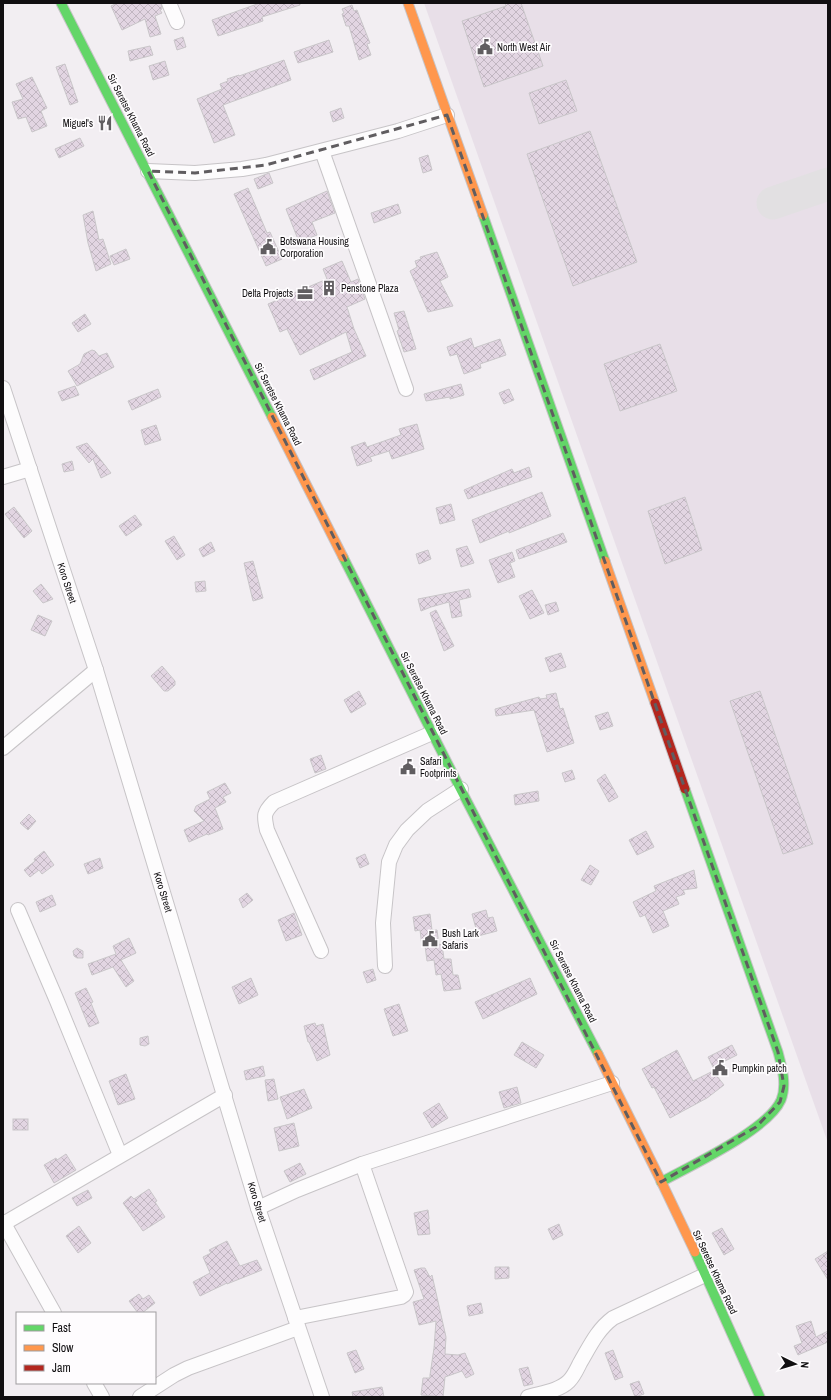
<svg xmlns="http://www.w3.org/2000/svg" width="831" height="1400" font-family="'Archivo Narrow',sans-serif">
<defs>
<pattern id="building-cross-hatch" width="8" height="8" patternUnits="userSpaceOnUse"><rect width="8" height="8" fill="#e2d5e2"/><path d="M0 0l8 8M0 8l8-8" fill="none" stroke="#c1b6c1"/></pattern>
</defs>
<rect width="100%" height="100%" fill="#f2eef2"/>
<path fill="#e8dfe8" d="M424 3H828V1143L690 755Z"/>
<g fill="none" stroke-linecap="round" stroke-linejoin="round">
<path stroke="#e2e0e2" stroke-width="33" d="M773 203 828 184"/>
</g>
<g fill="url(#building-cross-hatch)" stroke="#c9c6c9">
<path d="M117 3H161L162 9 160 10 162 13 155 16 161 34 150 37 145 19 122 30 111 6Z"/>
<path d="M260 3H300V5L262 17 263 21 218 36 212 20Z"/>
<path d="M505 3H521L543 66 484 87 462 21 506 6Z"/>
<path d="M352 5 354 11 357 10 370 43 367 44 371 55 359 60 349 26H346L342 14 344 13 342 9Z"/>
<path d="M183 37 186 47 177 50 174 40Z"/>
<path d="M329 40 333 52 298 63 294 52Z"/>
<path d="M150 46 153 55 130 61 128 51Z"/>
<path d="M284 60 291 80 223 105 235 135 214 143 197 99 222 89 220 84 228 81 227 79 239 75V76Z"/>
<path d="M165 61 169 75 153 80 149 66Z"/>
<path d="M65 64 78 102 70 105 56 67Z"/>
<path d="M32 77 47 108 41 111 47 126 32 132 26 117 18 119 12 102 23 99 16 84Z"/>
<path d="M566 80 577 111 539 124 529 93Z"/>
<path d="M341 108 344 118 333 122 330 112Z"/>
<path d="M590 131 637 262 573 286 527 154Z"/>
<path d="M80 138 84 146 59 158 55 149Z"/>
<path d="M428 155 432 170 423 173 419 158Z"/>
<path d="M269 173 273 183 258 189 254 179Z"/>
<path d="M248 188 267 233 270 232 282 259 266 266 234 194Z"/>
<path d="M327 191 335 213 312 222 317 235 299 242 286 209Z"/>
<path d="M398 204 401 213 374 223 371 213Z"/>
<path d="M93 211 99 240 103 239 111 264 96 271 88 243 83 215Z"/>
<path d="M126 249 130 259 114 265 110 256Z"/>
<path d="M437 252 448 277 440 281 453 306 428 312 410 271 417 267 415 261 421 259 420 257Z"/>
<path d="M342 261 351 282 358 279 365 299 347 307 354 329 366 356 314 380 310 370 352 352 346 332 300 355 287 329 280 332 268 304 327 279 323 269Z"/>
<path d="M404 311 416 349 404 352 397 331 399 330 394 313Z"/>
<path d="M85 314 91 324 78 332 72 323Z"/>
<path d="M471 338 474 348 500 339 506 355 480 364 481 368 464 374 457 354 450 356 447 347Z"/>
<path d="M660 344 677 391 620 411 604 364Z"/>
<path d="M92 350 95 351 99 356 107 353 114 367 77 386 68 371 80 364 84 354Z"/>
<path d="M461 384 464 395 450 399V397L426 401 424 394Z"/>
<path d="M75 386 79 395 62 401 58 392Z"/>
<path d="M158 389 161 397 132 410 128 401Z"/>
<path d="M509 389 514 400 504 404 499 393Z"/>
<path d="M417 424 424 449 392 459 389 451 370 457 372 461 357 466 351 447 365 442 367 447 401 435 399 429Z"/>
<path d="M156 425 161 440 145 445 141 430Z"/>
<path d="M87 443 97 455 111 473 101 478 93 459 89 463 76 447Z"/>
<path d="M72 461 74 470 64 472 62 464Z"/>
<path d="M529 467 532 477 468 499 464 490 512 469 514 473Z"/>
<path d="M542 492 551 516 509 533V531L480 543 472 520Z"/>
<path d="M685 497 702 550 665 564 648 511Z"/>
<path d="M451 504 455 520 440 524 436 508Z"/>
<path d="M14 507 32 531 24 538 5 514Z"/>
<path d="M135 515 142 525 126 536 119 526Z"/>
<path d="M563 533 567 542 519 559 516 550Z"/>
<path d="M174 536 185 555 177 560 165 541Z"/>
<path d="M211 542 215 551 203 557 199 549Z"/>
<path d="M467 546 474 563 461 567 456 549Z"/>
<path d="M428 550 431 559 419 564 416 554Z"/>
<path d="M512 552 515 561 510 563 515 577 498 583 489 560Z"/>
<path d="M253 561 263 598 253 601 244 563Z"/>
<path d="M205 581 206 591 196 592 195 582Z"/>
<path d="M41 584 53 599 43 603 33 591Z"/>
<path d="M469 589 471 597 459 600 462 616 452 618 449 602 431 607 421 611 418 599Z"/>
<path d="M532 590 544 613 530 619 519 596Z"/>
<path d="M556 602 559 611 548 615 545 605Z"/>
<path d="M436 610 454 646 444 651 430 613Z"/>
<path d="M38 615 52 621 45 636 31 630Z"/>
<path d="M561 653 566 667 550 672 545 658Z"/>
<path d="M162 666 175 681V685L168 691H164L151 676Z"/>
<path d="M359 691 366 704 351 713 344 700Z"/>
<path d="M760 691 813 844 783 854 730 701Z"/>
<path d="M556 693 560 709 563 708 574 743 547 752 534 710 496 716 495 709 539 697 540 699 547 698 546 695Z"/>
<path d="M608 712 613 726 600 730 595 716Z"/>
<path d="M321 755 326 769 315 773 310 759Z"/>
<path d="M572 770 575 779 565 782 562 773Z"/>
<path d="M605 774 618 797 609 802 597 780Z"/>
<path d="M225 783 231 793 223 797 226 802 215 808 223 829 208 835 207 834 189 842 184 830 204 821 194 811 196 806 210 799 207 792Z"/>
<path d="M538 791 539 801 515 805 514 795Z"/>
<path d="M29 814 36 821 28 830 20 823Z"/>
<path d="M646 831 654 847 637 855 629 840Z"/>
<path d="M44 851 54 865 42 874 39 870 30 877 24 870 35 861 34 859Z"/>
<path d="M365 854 369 864 360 868 356 858Z"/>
<path d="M100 858 103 868 88 874 84 864Z"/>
<path d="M590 865 599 871 591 885 581 880Z"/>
<path d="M694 870 697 888 683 890 685 894 676 897 679 904 663 911 669 926 653 933 645 915 640 917 633 902 656 891 654 886Z"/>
<path d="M247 893 253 900 243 908 239 899Z"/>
<path d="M52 895 56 905 40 912 36 902Z"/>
<path d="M486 910 488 918 493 917 497 931 478 936 472 914Z"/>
<path d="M294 913 302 935 286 941 278 920Z"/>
<path d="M430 914 432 930H437L439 945 442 944 444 959H451L453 975H458L461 989 444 991 441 974 436 975 434 960 427 961 425 946H422L420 930 415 931 413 917Z"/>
<path d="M129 938 136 953 121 960 134 981 126 987 113 967 92 975 88 964 116 954 113 946Z"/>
<path d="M77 948 83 951V958H77L74 956 73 951Z"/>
<path d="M373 969 376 980 367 983 363 972Z"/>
<path d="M251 978 258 995 239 1004 232 987Z"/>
<path d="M530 978 537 994 483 1019 475 1002Z"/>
<path d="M86 988 93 1002 91 1003 99 1023 89 1027 75 993Z"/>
<path d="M399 1004 408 1031 393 1036 384 1009Z"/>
<path d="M315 1023 316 1026 323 1024 330 1055 317 1061 309 1042H308L304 1026Z"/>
<path d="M148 1036 149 1044 145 1046 140 1045V1038Z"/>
<path d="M522 1042 544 1055 536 1068 514 1055Z"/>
<path d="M732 1045 737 1055 713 1067 708 1057Z"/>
<path d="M677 1050 693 1081 713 1071 724 1085 707 1098 670 1118 654 1087 652 1088 642 1069Z"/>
<path d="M263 1066 265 1076 246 1080 244 1071Z"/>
<path d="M126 1074 135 1099 118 1105 109 1081Z"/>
<path d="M274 1079 278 1099 268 1101 265 1080Z"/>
<path d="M517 1087 521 1103 504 1108 499 1092Z"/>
<path d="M304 1089 312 1108 287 1119 280 1097Z"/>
<path d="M439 1103 448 1118 432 1128 423 1113Z"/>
<rect x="13" y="1119" width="15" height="11"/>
<path d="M294 1123 299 1146 279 1151 274 1128Z"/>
<path d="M66 1154 76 1170 54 1183 44 1165 56 1158 57 1160Z"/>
<path d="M300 1163 306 1174 290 1182 284 1171Z"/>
<path d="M149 1189 157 1201 155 1202 165 1217 143 1231 123 1203 131 1196 134 1199Z"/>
<path d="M88 1190 92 1198 77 1206 72 1198Z"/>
<path d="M428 1210 429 1219 428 1220 429 1223 430 1234 418 1235 414 1213Z"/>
<path d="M559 1224 563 1235 553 1240 548 1229Z"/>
<path d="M79 1226 91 1243 78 1253 66 1236Z"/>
<path d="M722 1228 734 1249 724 1255 712 1233Z"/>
<path d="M227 1241 240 1266 257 1260 262 1270 227 1284V1283L200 1296 193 1282 210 1273 203 1257 211 1253 209 1250Z"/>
<path d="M828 1251V1280L815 1259Z"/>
<path d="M495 1267H509V1278L495 1279Z"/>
<path d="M421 1268H425L430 1277 432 1275 446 1337 445 1354 458 1355 465 1353 474 1374 466 1378 462 1371 445 1377 443 1397 421 1395 423 1378H430V1375L434 1348 436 1321 419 1325 413 1302 424 1299 414 1270Z"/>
<path d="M139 1294 143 1299 149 1295 155 1303 142 1313H138L129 1301Z"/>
<path d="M481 1303 483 1313 469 1316 467 1306Z"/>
<path d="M811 1321 816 1337 828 1331V1342L798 1355 794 1346 802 1343 796 1326Z"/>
<path d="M356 1350 364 1369 355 1373 347 1353Z"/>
<path d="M613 1350 623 1377 615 1380 605 1353Z"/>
<path d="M528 1367 533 1384 524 1386 519 1369Z"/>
<path d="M639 1381 644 1394 635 1397 630 1384Z"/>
<path d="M382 1387 384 1397H353L352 1392Z"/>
</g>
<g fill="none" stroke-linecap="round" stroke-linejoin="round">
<defs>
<g id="street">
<path d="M169 3 177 22"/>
<path d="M322 151 406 389"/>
<path d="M148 171 195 173 242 169 266 165 398 131 447 115"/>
<path d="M3 388 96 670 258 1208 322 1397"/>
<path d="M3 477 30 469"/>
<path d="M3 748 96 670"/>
<path d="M18 910 57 1001 120 1155"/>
<path d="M321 951 267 830C264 816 263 813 274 802L432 733"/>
<path d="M385 966 383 923 389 862 396 845 407 830 427 811 461 789"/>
<path d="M258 1208 297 1190 362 1164 612 1083"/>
<path d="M3 1222 54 1313"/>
<path d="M3 1224 225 1095"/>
<path d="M295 1318 401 1297 404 1295 406 1292 362 1164"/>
<path d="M94 1383 102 1397"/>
<path d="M140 1397 174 1375 188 1368 298 1328"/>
<path d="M528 1397C541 1393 559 1391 569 1381 574 1376 577 1369 580 1363 590 1346 597 1330 613 1318L705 1275"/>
</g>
<g id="fast">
<path d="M61 3 272 417"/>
<path d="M483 215 605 561"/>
<path d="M343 557 459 786 598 1054"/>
<path d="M661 1182C690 1166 768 1130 781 1100 787 1085 782 1067 778 1052L685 789"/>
<path d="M695 1252 760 1397"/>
</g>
<g id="slow">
<path d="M408 3 483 215"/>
<path d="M272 417 343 557"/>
<path d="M605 561 655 703"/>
<path d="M598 1054 662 1183 695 1252"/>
</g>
<path id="jam" d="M655 703 685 789"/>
</defs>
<use href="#street" stroke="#c7c4c7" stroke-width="16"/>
<use href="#fast" stroke="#c7c4c7" stroke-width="11"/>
<use href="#slow" stroke="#c7c4c7" stroke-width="11"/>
<use href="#jam" stroke="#c7c4c7" stroke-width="11"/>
<use href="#street" stroke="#fdfcfd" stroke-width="14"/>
<use href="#fast" stroke="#63d668" stroke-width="9"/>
<use href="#slow" stroke="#ff974d" stroke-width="9"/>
<use href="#jam" stroke="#b3261e" stroke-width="9"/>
</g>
<path fill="none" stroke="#605d60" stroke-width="3" stroke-dasharray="8 5" stroke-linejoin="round" d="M447 115 778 1052 784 1086 780 1102 756 1127 661 1182 148 171 195 173 266 165Z"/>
<defs>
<symbol id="civic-bare" viewBox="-9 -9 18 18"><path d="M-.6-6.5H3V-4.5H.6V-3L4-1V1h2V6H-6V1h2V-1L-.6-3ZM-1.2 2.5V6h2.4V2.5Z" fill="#605d60" stroke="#fefcfe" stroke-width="2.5" paint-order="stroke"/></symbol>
<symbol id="restaurant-bare" viewBox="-9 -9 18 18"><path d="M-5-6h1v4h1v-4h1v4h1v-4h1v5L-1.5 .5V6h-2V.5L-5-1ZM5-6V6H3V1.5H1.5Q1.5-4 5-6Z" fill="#605d60" stroke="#fefcfe" stroke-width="2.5" paint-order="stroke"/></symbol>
<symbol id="building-bare" viewBox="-9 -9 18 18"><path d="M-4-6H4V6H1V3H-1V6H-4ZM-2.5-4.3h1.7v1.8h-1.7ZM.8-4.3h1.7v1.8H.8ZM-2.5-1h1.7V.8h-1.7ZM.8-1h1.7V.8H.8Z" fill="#605d60" stroke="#fefcfe" stroke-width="2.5" paint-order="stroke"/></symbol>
<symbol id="office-bare" viewBox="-9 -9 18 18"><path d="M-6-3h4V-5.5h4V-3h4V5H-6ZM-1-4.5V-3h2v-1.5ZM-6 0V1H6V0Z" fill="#605d60" stroke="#fefcfe" stroke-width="2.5" paint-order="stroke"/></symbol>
</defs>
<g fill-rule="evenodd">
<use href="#civic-bare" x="474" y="36" width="22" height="22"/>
<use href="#restaurant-bare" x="94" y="112" width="22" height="22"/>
<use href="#civic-bare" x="257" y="236" width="22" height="22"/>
<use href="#building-bare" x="318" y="277" width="22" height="22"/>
<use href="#office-bare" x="294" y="282" width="22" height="22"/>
<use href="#civic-bare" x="397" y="756" width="22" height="22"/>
<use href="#civic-bare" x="419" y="928" width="22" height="22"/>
<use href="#civic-bare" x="709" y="1057" width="22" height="22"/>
</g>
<g text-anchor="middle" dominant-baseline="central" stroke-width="3.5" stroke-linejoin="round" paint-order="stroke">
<g font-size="10" fill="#110f11" stroke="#fefcfe" text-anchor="start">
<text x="497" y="47">North West Air</text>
<text x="93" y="123" text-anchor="end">Miguel's</text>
<text x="280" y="241">Botswana Housing<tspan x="280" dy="12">Corporation</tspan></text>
<text x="341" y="288">Penstone Plaza</text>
<text x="293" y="293" text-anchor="end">Delta Projects</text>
<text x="420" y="761">Safari<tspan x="420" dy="12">Footprints</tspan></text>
<text x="442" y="933">Bush Lark<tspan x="442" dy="12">Safaris</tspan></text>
<text x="732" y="1068">Pumpkin patch</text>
</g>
<g font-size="10" fill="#110f11" stroke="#fefcfe">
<text transform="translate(131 115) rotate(63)">Sir Seretse Khama Road</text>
<text transform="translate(278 404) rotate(63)">Sir Seretse Khama Road</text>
<text transform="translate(67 583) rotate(72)">Koro Street</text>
<text transform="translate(424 693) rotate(63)">Sir Seretse Khama Road</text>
<text transform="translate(163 892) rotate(73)">Koro Street</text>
<text transform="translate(573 981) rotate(63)">Sir Seretse Khama Road</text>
<text transform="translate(257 1202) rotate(73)">Koro Street</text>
<text transform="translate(715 1272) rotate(65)">Sir Seretse Khama Road</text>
</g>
</g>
<rect width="831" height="1400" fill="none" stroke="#110f11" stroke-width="8"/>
<rect x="16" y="1312" width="140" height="72" fill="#fefcfe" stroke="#9f9d9f"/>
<rect x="24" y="1325" width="20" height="6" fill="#63d668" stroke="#9f9d9f"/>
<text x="52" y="1332" font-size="12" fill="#110f11">Fast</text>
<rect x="24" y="1345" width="20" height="6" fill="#ff974d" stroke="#9f9d9f"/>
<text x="52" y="1352" font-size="12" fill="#110f11">Slow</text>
<rect x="24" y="1365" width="20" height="6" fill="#b3261e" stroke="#9f9d9f"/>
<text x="52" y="1372" font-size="12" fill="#110f11">Jam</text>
<g transform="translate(795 1364) rotate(95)" stroke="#fefcfe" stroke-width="3" paint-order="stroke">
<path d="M0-3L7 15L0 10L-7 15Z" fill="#110f11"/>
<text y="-6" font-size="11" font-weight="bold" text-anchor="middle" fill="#110f11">N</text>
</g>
</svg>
